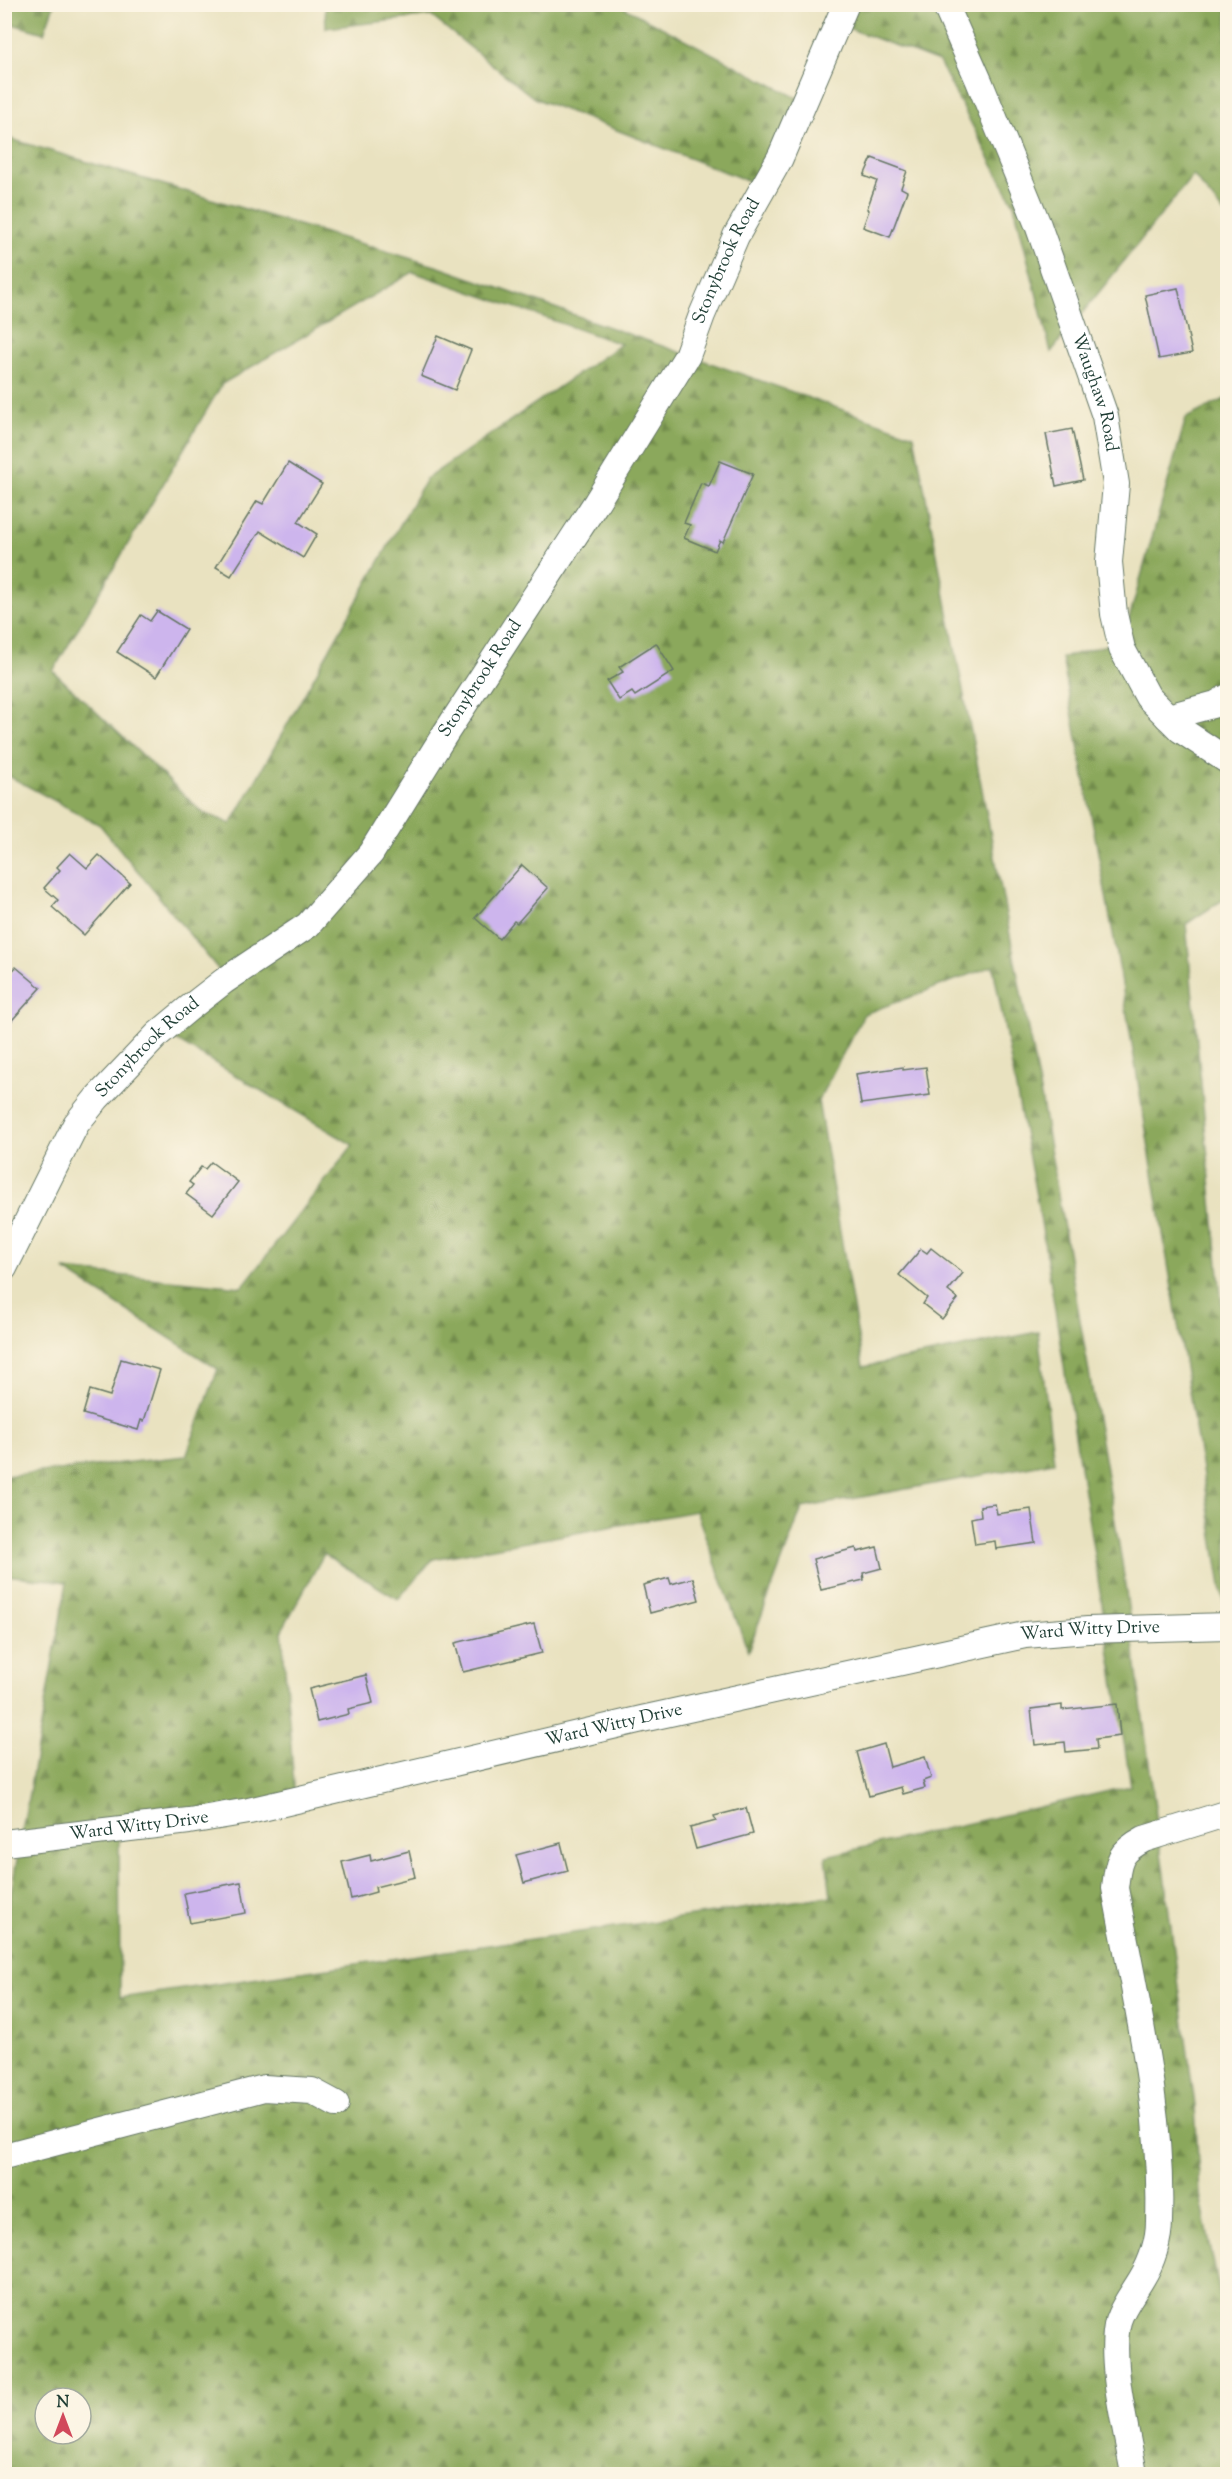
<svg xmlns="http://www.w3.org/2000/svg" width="1232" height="2479" font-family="'Sorts Mill Goudy',serif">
<defs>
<pattern id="forest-firs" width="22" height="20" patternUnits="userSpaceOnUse" patternTransform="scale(1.5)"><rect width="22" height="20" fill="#8ba85b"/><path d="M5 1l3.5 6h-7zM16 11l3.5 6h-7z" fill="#718a4c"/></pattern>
</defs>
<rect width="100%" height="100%" fill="#fcf5e5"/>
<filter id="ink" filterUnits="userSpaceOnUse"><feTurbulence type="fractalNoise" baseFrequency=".0167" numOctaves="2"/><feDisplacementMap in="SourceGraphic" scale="12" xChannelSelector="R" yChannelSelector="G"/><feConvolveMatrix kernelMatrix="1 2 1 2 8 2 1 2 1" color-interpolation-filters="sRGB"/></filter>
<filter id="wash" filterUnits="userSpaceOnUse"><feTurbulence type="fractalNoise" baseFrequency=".008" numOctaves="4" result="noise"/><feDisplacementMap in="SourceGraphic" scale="24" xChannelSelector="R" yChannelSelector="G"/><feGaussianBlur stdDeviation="1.35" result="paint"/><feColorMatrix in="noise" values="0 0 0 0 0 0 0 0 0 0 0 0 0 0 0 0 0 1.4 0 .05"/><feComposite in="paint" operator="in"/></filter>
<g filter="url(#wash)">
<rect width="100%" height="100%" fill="#e9e2c0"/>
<g fill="url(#forest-firs)" stroke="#557248" stroke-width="1.5" fill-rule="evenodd">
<path d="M4 5 5 4 54 5 44 33 5 22Z"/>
<path d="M325 5H619L805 102 764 187 534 98 431 16 326 28Z"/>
<path d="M849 5H1227V217L1193 175 1051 352 1014 205 939 62 840 25Z"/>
<path d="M4 137 439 267 914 435 1042 1102 1122 1562 1195 2106 1200 2195 1227 2329V2474H5V1926L67 1582 5 1575V1476L186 1456 218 1369 64 1270 242 1287 353 1145 164 1033 227 980 100 825 5 774ZM413 272 621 344 426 479 231 824 202 812 53 671 222 384ZM993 966 1041 1222 1131 1786 826 1856 831 1896 120 1998 119 1826 295 1798 282 1630 324 1554 398 1599 433 1559 696 1511 748 1651 802 1508 1054 1462 1038 1332 863 1367 818 1101 864 1014ZM45 2398H81V2434H45Z"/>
<path d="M1227 398V897L1186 924 1227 1360V1622L1119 966 1062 658 1123 640 1186 418Z"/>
</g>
<g id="blocks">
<g fill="#cdb5ed">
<path d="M872 158 907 171 901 188 907 191 890 237 863 227 869 210 867 209 877 181 864 176Z"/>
<path d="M1178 288 1192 353 1159 359 1145 295Z"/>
<path d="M438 336 471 350 455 390 421 376Z"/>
<path d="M1072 429 1083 480 1056 486 1046 434Z"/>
<path d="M720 461 753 474 723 542 720 540 715 551 684 538 690 525 684 523 701 483 709 486Z"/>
<path d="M288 463 322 484 298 522 317 534 303 558 260 531 231 576 216 567 257 501 263 504Z"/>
<path d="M157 611 186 629 156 677 117 652 141 615 150 621Z"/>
<path d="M656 643 674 671 635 696 632 692 619 700 607 681 623 672 619 667Z"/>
<path d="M70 853 87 868 99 855 130 883 84 935 52 907 58 900 44 888 60 870 57 867Z"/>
<path d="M522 865 548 888 517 923 514 921 499 939 475 918Z"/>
<path d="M16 967 41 988 4 1029V980Z"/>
<path d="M903 1067V1070L926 1067 930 1095 861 1104 856 1074Z"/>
<path d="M211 1162 238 1182 213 1214 186 1194 193 1185 189 1182 201 1167 205 1169Z"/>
<path d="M931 1248 963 1273 948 1291 958 1299 942 1319 923 1304 927 1298 899 1275 921 1249 927 1253Z"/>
<path d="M121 1359 160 1370 144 1421 141 1420 138 1430 83 1414 90 1390 110 1396Z"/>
<path d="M995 1504 997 1514 1031 1509 1036 1543 996 1549 995 1541 975 1544 971 1518 981 1516 980 1506Z"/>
<path d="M877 1547 882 1568 863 1573 864 1580 821 1590 813 1559 856 1548 857 1552Z"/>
<path d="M669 1578 671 1584 693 1578 699 1600 650 1613 643 1585Z"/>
<path d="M534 1624 542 1653 463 1672 455 1643Z"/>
<path d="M366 1675 373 1703 348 1709 349 1714 317 1722 309 1689Z"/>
<path d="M1117 1704 1120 1736 1096 1739 1097 1749 1066 1752 1065 1742 1035 1745 1031 1709 1062 1705V1710Z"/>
<path d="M884 1744 890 1767 925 1757 931 1778 923 1781 925 1788 903 1794 901 1787 869 1796 857 1752Z"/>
<path d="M746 1808 753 1834 696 1849 690 1828 716 1821 714 1816Z"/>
<path d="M561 1843 568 1871 524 1883 516 1855Z"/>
<path d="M409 1851 415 1877 375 1887 376 1892 351 1899 342 1862 370 1855 371 1861Z"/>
<path d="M241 1882 246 1913 190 1923 184 1893Z"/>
</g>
</g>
</g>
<g filter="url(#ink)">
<use href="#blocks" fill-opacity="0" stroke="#667765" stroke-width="1.5"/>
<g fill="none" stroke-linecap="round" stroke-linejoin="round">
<defs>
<g id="minor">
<path id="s1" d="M945 4 979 81 1038 225 1105 416 1116 484 1109 562 1114 614 1122 649 1148 697 1181 730 1228 761"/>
<path d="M1168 717 1216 704 1228 697"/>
<path id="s2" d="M4 1268 76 1124 97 1098 158 1034 188 1009 224 981 308 925 371 853 443 737 596 503 687 356 702 315 736 236 780 158 846 4"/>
<path id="s3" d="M4 1843 189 1821 249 1811 642 1719 1025 1635 1088 1630 1228 1626"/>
<path d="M4 2156 264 2088 312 2091 336 2104"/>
<path d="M1134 2474C1127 2433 1108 2361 1118 2321 1123 2305 1134 2292 1142 2278 1152 2262 1159 2240 1159 2221 1163 2109 1135 1998 1115 1888 1118 1861 1119 1852 1144 1839L1228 1813"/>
</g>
</defs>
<use href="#minor" stroke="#667765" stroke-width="28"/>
<use href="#minor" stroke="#fff" stroke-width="26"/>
</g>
</g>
<g text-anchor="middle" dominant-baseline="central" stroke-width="4.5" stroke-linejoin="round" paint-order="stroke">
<g font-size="18" fill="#1f3d34" stroke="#fcf5e5">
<text stroke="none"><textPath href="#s2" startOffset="1256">Stonybrook Road</textPath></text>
<text stroke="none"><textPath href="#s1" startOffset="417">Waughaw Road</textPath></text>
<text stroke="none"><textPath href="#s2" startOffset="770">Stonybrook Road</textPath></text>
<text stroke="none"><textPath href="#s2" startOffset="266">Stonybrook Road</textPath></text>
<text stroke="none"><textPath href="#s3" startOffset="1108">Ward Witty Drive</textPath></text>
<text stroke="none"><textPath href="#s3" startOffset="622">Ward Witty Drive</textPath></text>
<text stroke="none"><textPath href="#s3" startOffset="136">Ward Witty Drive</textPath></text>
</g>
</g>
<rect width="1232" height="2479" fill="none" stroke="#fcf5e5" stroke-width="24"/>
<g transform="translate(63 2416)"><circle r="28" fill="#fcf5e5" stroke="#a4ab9e" stroke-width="1.5"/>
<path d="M0-4.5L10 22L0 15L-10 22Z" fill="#d1495b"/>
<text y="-9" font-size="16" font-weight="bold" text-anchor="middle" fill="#1f3d34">N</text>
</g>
</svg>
